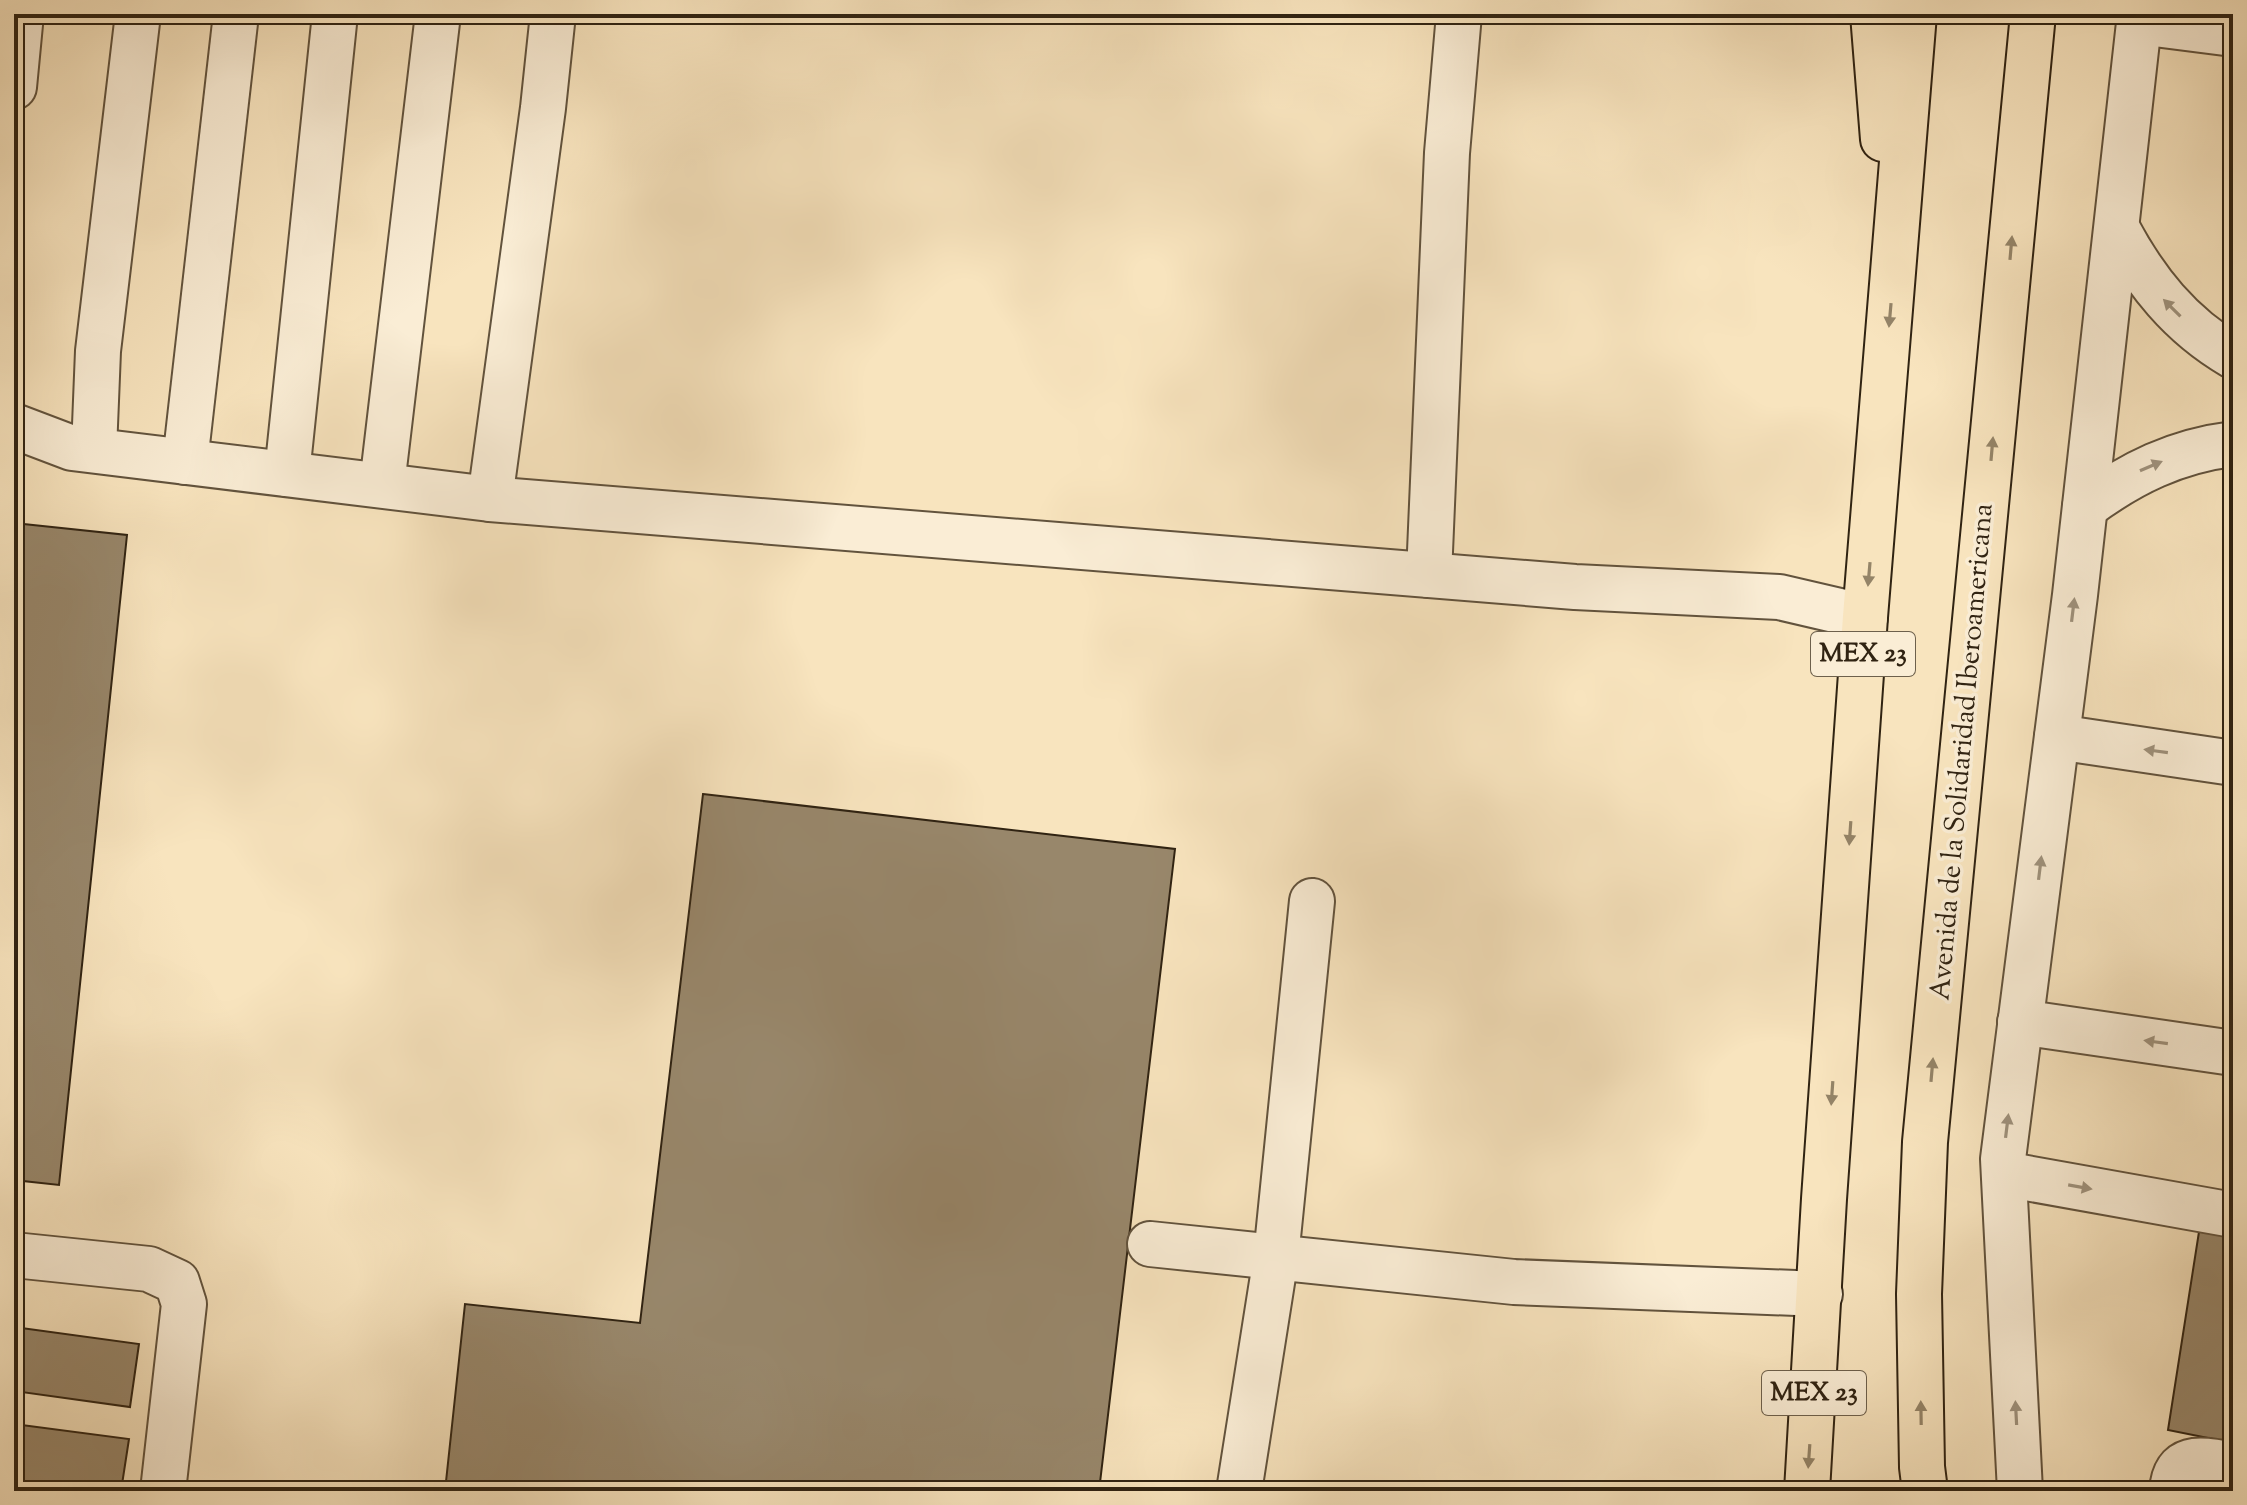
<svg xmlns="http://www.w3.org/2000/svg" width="2247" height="1505" font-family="'Sorts Mill Goudy',serif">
<rect width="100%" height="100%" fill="#f8e4be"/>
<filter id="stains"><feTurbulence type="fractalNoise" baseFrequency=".0025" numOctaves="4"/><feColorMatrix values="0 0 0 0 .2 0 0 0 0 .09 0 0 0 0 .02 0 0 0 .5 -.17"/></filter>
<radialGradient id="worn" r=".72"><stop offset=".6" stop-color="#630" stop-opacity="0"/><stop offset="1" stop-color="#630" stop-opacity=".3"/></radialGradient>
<g fill="#98876b" stroke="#302312" stroke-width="2">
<path d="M14 523 127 535 59 1185 14 1180Z"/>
<path d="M703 794 1175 849 1099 1491H445L465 1304 640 1323Z"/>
<path d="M2201 1219 2233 1225V1443L2168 1430Z"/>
<path d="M14 1327 139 1344 130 1407 14 1391Z"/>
<path d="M14 1424 129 1439 121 1491H39L14 1488Z"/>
</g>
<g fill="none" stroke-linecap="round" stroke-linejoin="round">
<defs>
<g id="minor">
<path d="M2139 22 2233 34"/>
<path d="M14 87 21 14"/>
<path d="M2117 228C2145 281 2180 325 2233 356"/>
<path d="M14 426 72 448 490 499 1575 587 1779 597 1865 617"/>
<path d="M94 450 98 351 138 14"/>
<path d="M185 462 236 14"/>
<path d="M287 474 335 14"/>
<path d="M382 485 438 14"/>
<path d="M490 499 543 108 553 14"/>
<path d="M2085 507C2131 473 2176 451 2233 444"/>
<path d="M1429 575 1447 153 1459 14"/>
<path d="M2057 737 2233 763"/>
<path d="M2020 1022 2233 1053"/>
<path d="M2004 1174 2233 1215"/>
<path d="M1150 1244 1514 1282 1820 1294"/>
<path d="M14 1255 149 1269 177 1282 184 1304 163 1491"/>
<path d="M1239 1491 1276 1257 1312 901"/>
<path d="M2020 1491 2003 1159 2075 595 2140 14"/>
<path d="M2172 1491C2175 1451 2204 1460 2233 1465"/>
</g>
<g id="highway">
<path d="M1873 14 1883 139"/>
<path d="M1807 1491 1824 1199 1865 617 1914 14"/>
<path d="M1925 1491 1922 1467 1919 1294 1925 1142 2033 14"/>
</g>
</defs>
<use href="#minor" stroke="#62533d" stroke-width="48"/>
<use href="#highway" stroke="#302312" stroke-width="48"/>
<use href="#minor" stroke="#faedd5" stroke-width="44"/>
<use href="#highway" stroke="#f8e4be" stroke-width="44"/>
</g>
<defs><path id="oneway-solid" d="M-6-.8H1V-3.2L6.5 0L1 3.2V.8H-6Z" transform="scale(2)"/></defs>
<g fill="#948468">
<use href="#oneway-solid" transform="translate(2011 248) rotate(-85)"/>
<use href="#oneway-solid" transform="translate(1890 315) rotate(95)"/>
<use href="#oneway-solid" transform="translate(1992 449) rotate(-85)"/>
<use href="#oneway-solid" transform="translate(1869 574) rotate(95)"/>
<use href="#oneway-solid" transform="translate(1850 833) rotate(94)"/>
<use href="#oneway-solid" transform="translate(1932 1070) rotate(-85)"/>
<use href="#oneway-solid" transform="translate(1832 1093) rotate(94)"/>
<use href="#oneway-solid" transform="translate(1921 1413) rotate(-91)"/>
<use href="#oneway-solid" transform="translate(1809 1456) rotate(94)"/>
</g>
<g fill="#9f927d">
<use href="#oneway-solid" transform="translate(2172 308) rotate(-135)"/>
<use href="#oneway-solid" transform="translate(2151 466) rotate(-23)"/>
<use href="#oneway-solid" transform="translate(2073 610) rotate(-83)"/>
<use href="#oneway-solid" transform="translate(2156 751) rotate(-172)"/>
<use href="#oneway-solid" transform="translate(2040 868) rotate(-83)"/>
<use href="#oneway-solid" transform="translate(2156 1042) rotate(-172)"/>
<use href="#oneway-solid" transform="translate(2007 1126) rotate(-83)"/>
<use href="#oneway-solid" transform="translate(2080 1187) rotate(10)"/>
<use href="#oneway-solid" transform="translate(2016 1413) rotate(-93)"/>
</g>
<g text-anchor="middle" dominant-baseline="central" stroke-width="7" stroke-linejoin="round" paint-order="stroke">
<g fill="#faedd5" stroke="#6d604c" stroke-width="2">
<rect x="1811" y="632" width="104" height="44" rx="6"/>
<rect x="1762" y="1371" width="104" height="44" rx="6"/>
</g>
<g font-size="26" font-weight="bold" fill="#302312">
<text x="1863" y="654">MEX 23</text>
<text x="1814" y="1393">MEX 23</text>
</g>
<g font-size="28" fill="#302312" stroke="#faedd5">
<text transform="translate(1963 752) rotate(-85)">Avenida de la Solidaridad Iberoamericana</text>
</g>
</g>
<rect width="2247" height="1505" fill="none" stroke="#f8e4be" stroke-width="48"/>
<rect x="16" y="16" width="2215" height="1473" fill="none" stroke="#302312" stroke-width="4"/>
<rect x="24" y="24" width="2199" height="1457" fill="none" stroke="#302312" stroke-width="2"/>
<rect width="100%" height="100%" filter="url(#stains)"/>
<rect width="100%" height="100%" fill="url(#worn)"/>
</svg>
